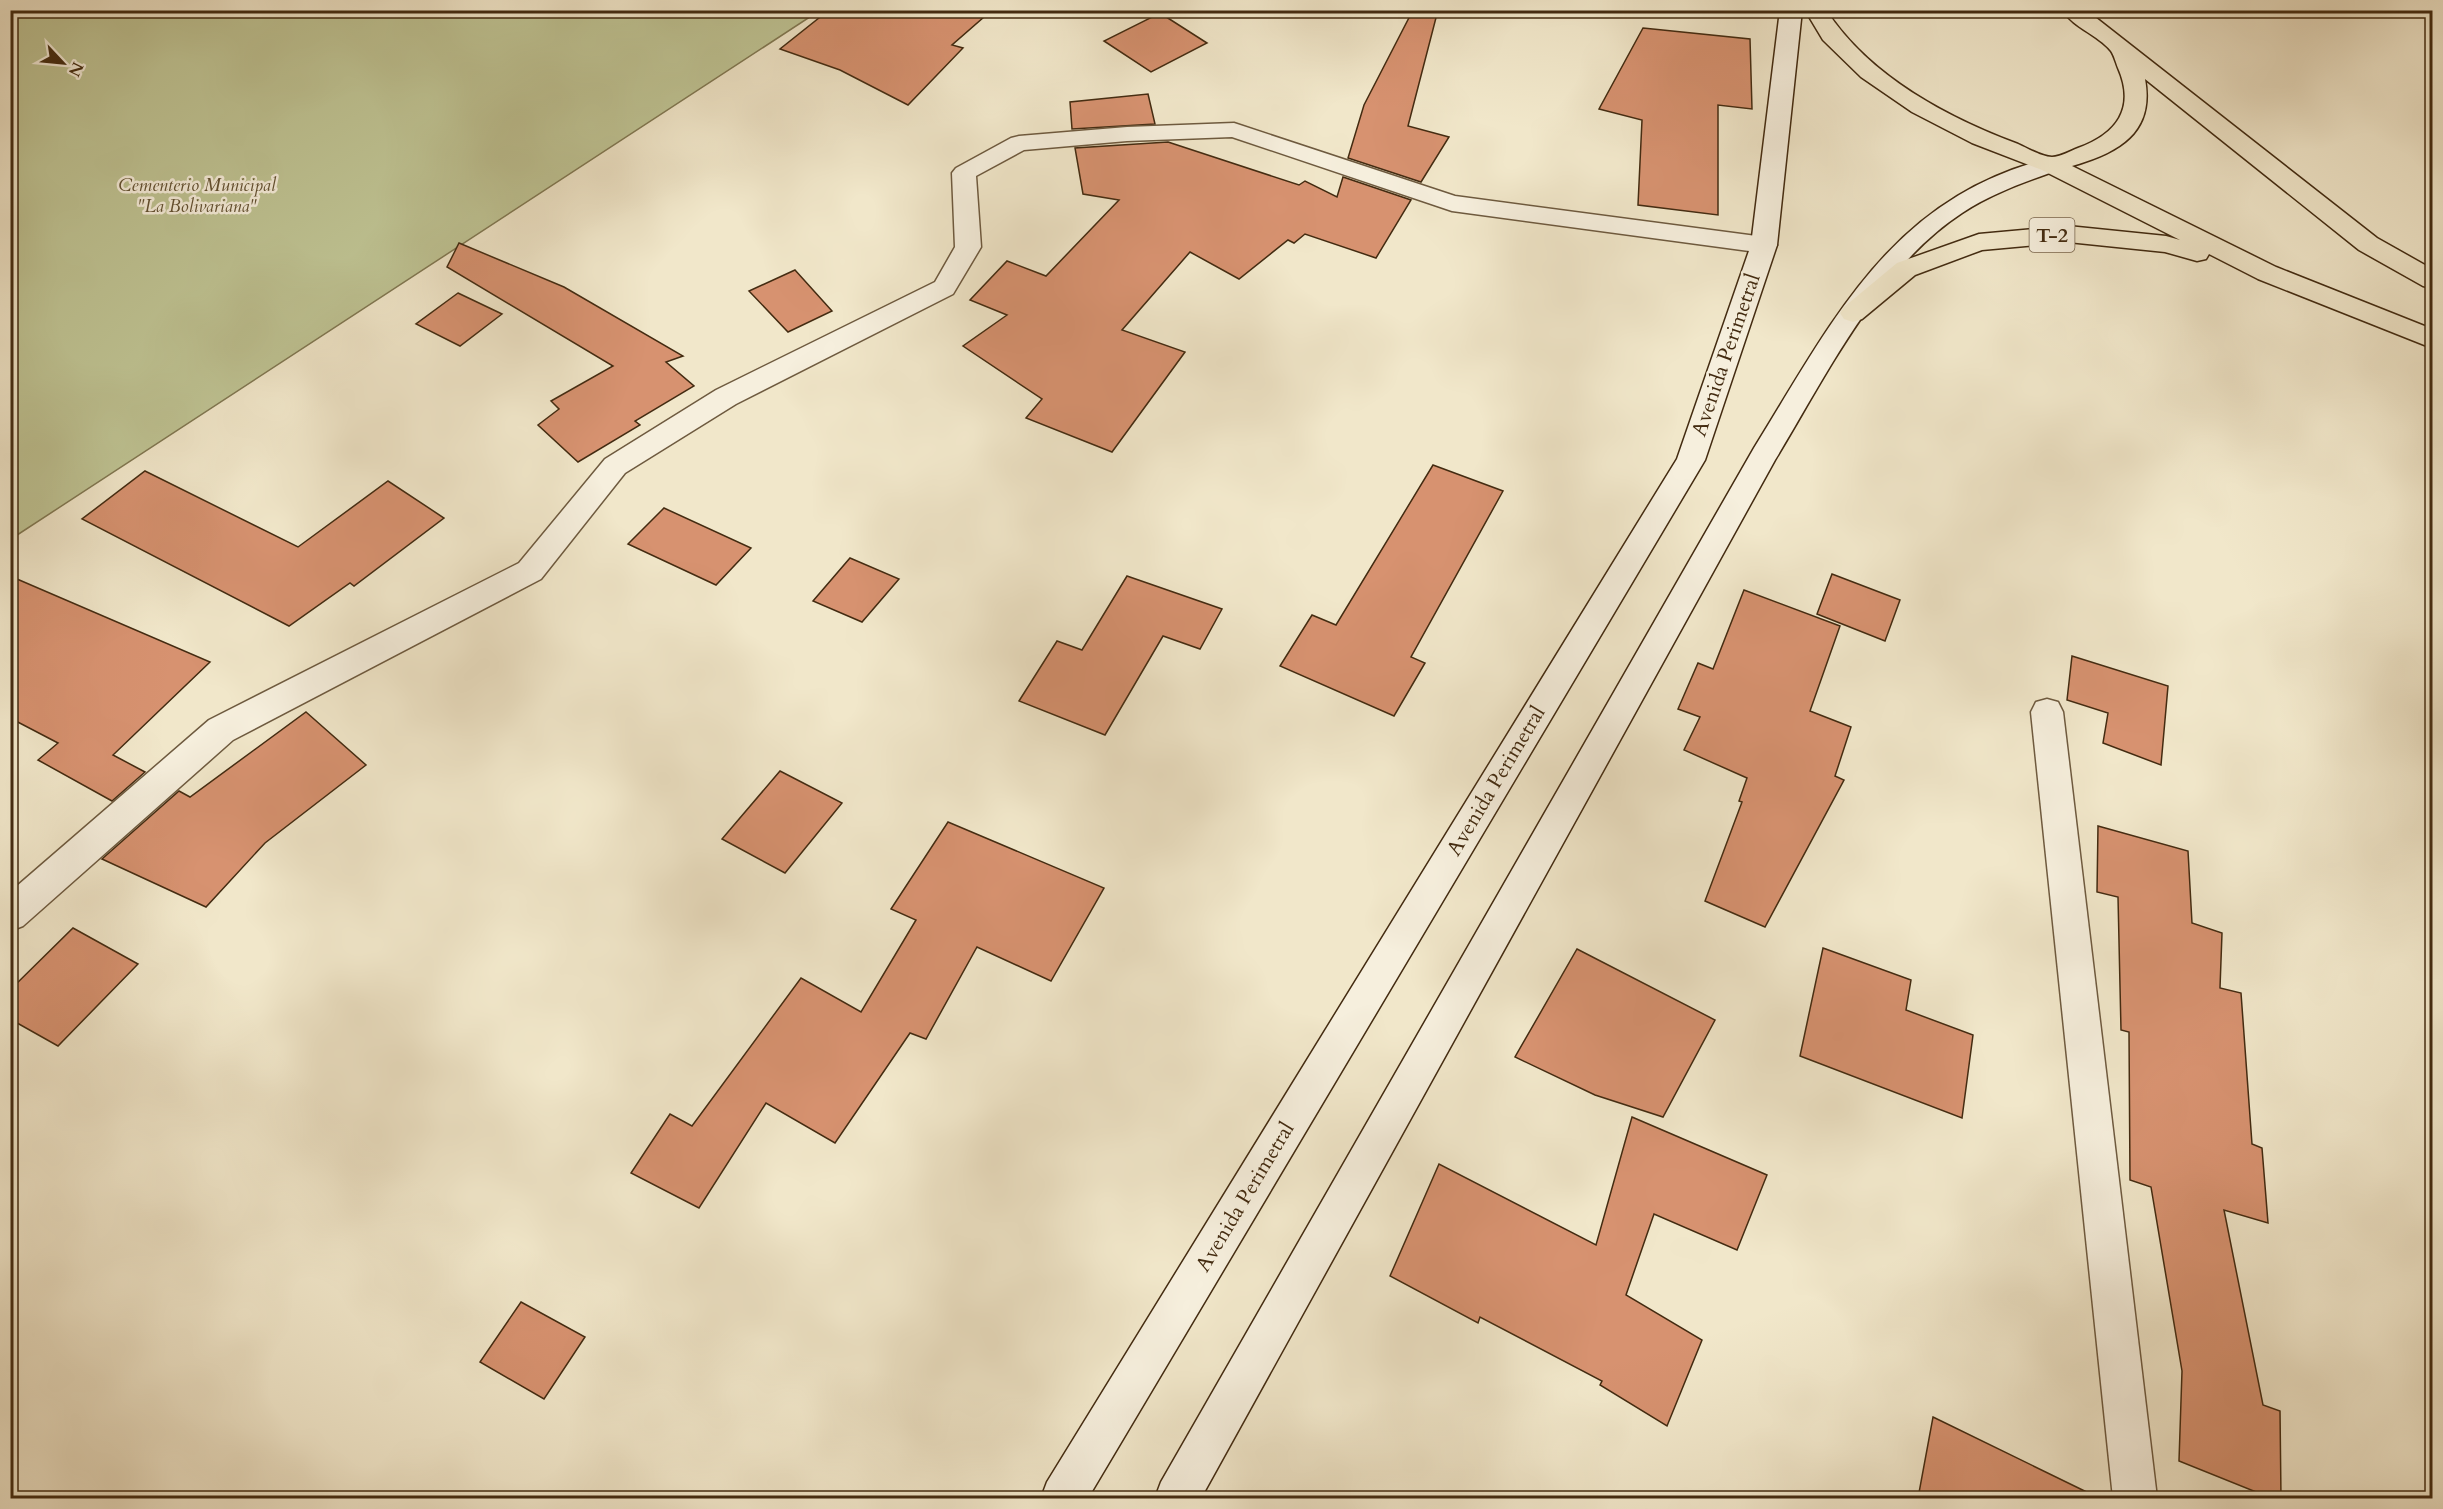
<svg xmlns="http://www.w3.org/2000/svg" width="2443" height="1509" font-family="Cardo,serif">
<rect width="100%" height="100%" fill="#f1e7ca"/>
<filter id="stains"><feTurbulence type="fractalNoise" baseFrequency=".00333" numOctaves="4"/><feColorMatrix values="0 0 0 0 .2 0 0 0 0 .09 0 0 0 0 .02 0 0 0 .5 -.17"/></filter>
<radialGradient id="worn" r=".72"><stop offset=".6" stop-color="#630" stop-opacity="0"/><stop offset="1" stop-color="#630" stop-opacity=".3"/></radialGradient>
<path fill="#bfc494" stroke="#817852" stroke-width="1.5" d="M11 11H819L11 539Z"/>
<g fill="#d79270" stroke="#432b11" stroke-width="1.5">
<path d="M829 10H992L952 45 963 48 908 105 840 70 780 49Z"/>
<path d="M1413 10H1438L1408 126 1449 137 1421 182 1348 158 1364 105Z"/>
<path d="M1160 13 1207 43 1151 72 1104 41Z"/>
<path d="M1643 28 1750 39 1752 109 1718 105V215L1638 205 1642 120 1599 109Z"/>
<path d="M1148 94 1155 124 1072 129 1070 102Z"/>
<path d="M1168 142 1299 185 1305 181 1337 197 1343 177 1411 200 1376 258 1305 234 1294 243 1288 240 1239 279 1190 252 1122 330 1185 352 1112 452 1026 418 1042 399 963 346 1007 315 970 300 1007 261 1046 276 1119 200 1083 194 1075 148Z"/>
<path d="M459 243 564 287 683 356 666 362 694 386 635 421 640 425 578 462 538 425 559 409 551 401 613 366 447 267Z"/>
<path d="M795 270 832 311 788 332 749 291Z"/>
<path d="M458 293 502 314 460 346 416 324Z"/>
<path d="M1433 465 1503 491 1411 657 1425 663 1394 716 1280 666 1312 615 1336 625Z"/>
<path d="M145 471 298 547 388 481 444 518 354 586 350 583 289 626 82 519Z"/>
<path d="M664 508 751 548 716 585 628 544Z"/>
<path d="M850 558 899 579 862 622 813 601Z"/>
<path d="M1832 574 1900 600 1885 641 1817 614Z"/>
<path d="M10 576 210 662 113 755 145 772 112 801 38 760 58 743 10 718Z"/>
<path d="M1127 576 1222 609 1200 649 1163 636 1105 735 1019 701 1057 641 1082 650Z"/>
<path d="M1744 590 1840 626 1810 711 1851 727 1835 776 1844 780 1765 927 1705 901 1742 802 1739 801 1747 778 1684 750 1700 717 1678 709 1698 663 1713 669Z"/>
<path d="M2072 656 2168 686 2161 765 2103 743 2108 713 2067 700Z"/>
<path d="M306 712 366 765 265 843 206 907 102 859 179 791 190 797Z"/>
<path d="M780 771 842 803 785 873 722 839Z"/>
<path d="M948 822 1104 888 1051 981 977 947 926 1039 910 1033 835 1143 766 1103 699 1208 631 1173 670 1114 692 1126 801 978 861 1012 916 920 891 909Z"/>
<path d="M2098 826 2188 851 2192 923 2222 933 2220 988 2241 993 2252 1144 2262 1148 2268 1223 2224 1210 2263 1405 2280 1411 2281 1498H2271L2179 1461 2182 1371 2151 1187 2130 1180 2129 1032 2121 1030 2118 897 2097 892Z"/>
<path d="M73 928 138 964 58 1046 10 1019V990Z"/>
<path d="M1823 948 1911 980 1906 1010 1973 1035 1962 1118 1800 1056Z"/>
<path d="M1577 949 1715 1020 1663 1117 1595 1095 1515 1057Z"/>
<path d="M1632 1117 1767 1175 1737 1250 1654 1214 1626 1295 1702 1340 1667 1426 1600 1385 1602 1381 1480 1317 1478 1323 1390 1276 1439 1164 1596 1245Z"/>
<path d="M521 1302 585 1337 544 1399 480 1362Z"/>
<path d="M1933 1417 2099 1498H1918Z"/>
</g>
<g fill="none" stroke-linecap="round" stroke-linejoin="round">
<defs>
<g id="street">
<path d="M1234 123 1455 196 1764 237 1773 239 1777 245 1773 251 1764 253 1452 211 1232 137 1127 141 1024 150 976 176 981 247 953 294 736 404 625 473 541 579 233 740 23 926 10 931V892L209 720 519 563 605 459 716 390 935 282 955 247 952 173 956 168 1011 138 1019 136 1127 127Z"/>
<path d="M2047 699 2058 702 2063 712 2157 1498H2113L2031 712 2036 702Z"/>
</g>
<g id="secondary">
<path d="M1780 10H1802L1777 245 1705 460 1088 1498H1041L1047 1482 1677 459 1751 245Z"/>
<path d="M2050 158 2058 160 2062 165 2058 170C2025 182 1992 193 1962 213 1878 268 1826 376 1775 460L1201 1498H1155L1161 1482 1754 448C1834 319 1891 198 2050 158Z"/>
</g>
<path id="highway" d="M1805 10H1826C1869 76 1946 117 2018 144 2027 148 2042 157 2052 157 2060 157 2070 151 2078 148 2116 134 2136 109 2118 68 2116 63 2114 55 2111 51 2098 35 2074 28 2062 10H2086L2377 238 2432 269V288L2423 286 2359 250 2145 79C2155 133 2118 153 2072 166L2276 267 2432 329V348L2258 279 2209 254 2206 259 2197 261 2165 252 2068 242 1982 250 1915 275 1862 319 1853 322 1844 319 1840 313 1844 307 1897 263 1979 234 2068 226 2166 236 2180 240 2042 170 1972 143 1912 112 1861 77 1823 40Z"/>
</defs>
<use href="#street" stroke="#6e5a3f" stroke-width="3"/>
<use href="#secondary" stroke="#432b11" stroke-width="3"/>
<use href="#highway" stroke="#432b11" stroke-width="3"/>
<use href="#street" fill="#f6efdd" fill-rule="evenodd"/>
<use href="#secondary" fill="#f6efdd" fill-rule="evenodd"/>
<use href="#highway" fill="#f1e7ca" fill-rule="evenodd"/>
</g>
<g text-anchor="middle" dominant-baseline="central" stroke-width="5" stroke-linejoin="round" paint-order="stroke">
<g font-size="18" font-style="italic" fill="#625132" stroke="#f6efdd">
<text x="197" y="185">Cementerio Municipal<tspan x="197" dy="21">"La Bolivariana"</tspan></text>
</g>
<rect fill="#f6efdd" stroke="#79664e" stroke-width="1.5" x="2029.5" y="218" width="45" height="34" rx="4.5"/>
<g font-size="20" font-weight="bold" fill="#432b11">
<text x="2052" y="235">T-2</text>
</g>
<g font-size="21" fill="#432b11" stroke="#f6efdd">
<text transform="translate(1726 355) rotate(-71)">Avenida Perimetral</text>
<text transform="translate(1496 781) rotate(-59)">Avenida Perimetral</text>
<text transform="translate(1245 1197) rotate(-59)">Avenida Perimetral</text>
</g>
</g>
<rect width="2443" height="1509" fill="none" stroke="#f1e7ca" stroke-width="36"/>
<rect x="12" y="12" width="2419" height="1485" fill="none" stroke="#432b11" stroke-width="3"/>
<rect x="18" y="18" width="2407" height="1473" fill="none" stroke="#432b11" stroke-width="1.5"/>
<g transform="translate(63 63) rotate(116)" stroke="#f6efdd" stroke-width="4.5" paint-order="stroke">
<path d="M0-4.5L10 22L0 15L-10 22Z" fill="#432b11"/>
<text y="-9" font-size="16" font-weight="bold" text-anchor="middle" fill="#432b11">N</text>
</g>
<rect width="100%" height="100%" filter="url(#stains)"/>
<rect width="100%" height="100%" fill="url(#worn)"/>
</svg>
